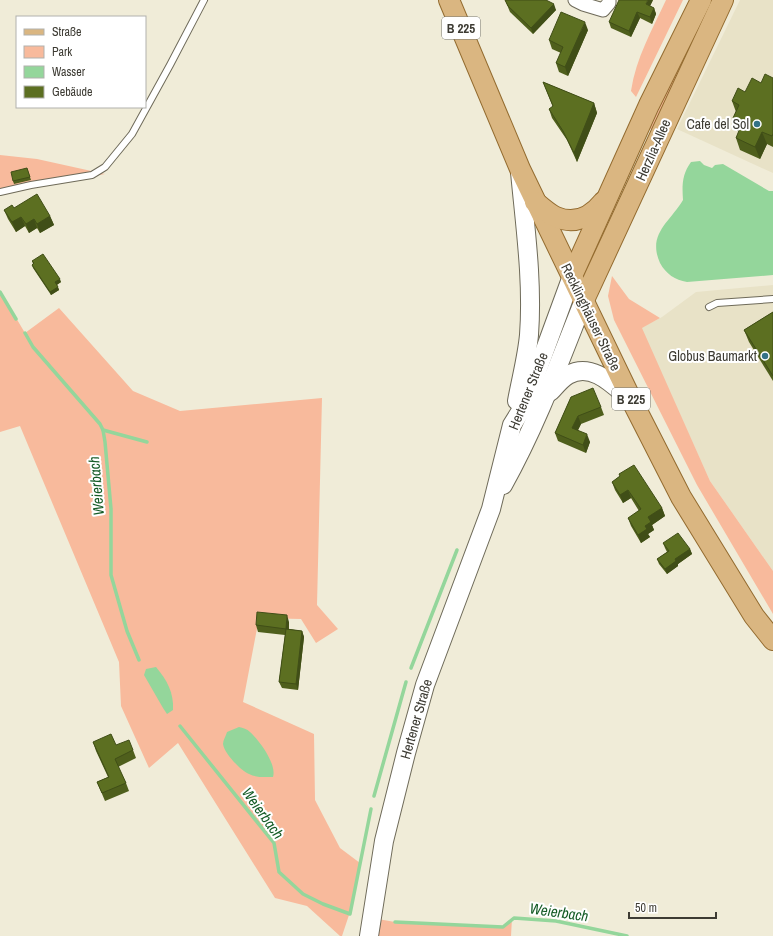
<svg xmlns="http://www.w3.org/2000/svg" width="773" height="936" font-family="'Archivo Narrow',sans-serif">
<rect width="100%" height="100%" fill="#f0ecd8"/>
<g fill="#e8e2c7">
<path d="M740 0H773V173L677 129Z"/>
<path d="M773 285V571L710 481 641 328 662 317 696 292Z"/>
</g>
<g fill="#f8ba9c">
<path d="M666 0H683L636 97 631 91C636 58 652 30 666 0Z"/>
<path d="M708 0H715L653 130 650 129Z"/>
<path d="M0 155 37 159 105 174 0 192Z"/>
<path d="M612 276 629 299 660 318 642 328 710 481 773 571V614L697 485 614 320 608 296Z"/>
<path d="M0 291 25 333 59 308 133 391 180 411 322 398 317 605 338 629 316 643 301 619 259 618 243 702 314 734 315 800 340 848 360 863 351 909 342 936H340L307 906 275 898 178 743 149 768 121 706 119 662 20 426 0 432Z"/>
<path d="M372 918 395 922 502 927 512 918 511 936H369Z"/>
</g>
<g fill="#94d69b">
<path d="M700 161 704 165 712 168 715 165 723 164 769 191H773V275L687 282C675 280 666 274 660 263 647 234 670 222 683 200 682 186 682 174 691 162Z"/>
<path d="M156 667C167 680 174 693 173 710L167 714 163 708 144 675 146 669Z"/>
<path d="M239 727C243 728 247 729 250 732 259 740 277 764 273 777 265 777 257 778 249 774 241 771 224 753 223 744 223 740 226 736 227 732Z"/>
</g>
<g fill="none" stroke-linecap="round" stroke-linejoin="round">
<g stroke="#94d69b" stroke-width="3.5">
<path d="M0 292 16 319"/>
<path d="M25 333 33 347 100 424 103 430 105 442 111 509V575L127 631 139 660"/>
<path d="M103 430 147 442"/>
<path d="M411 668 457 550"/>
<path d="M180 726 274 843 279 872 303 894 323 904 350 914 371 809"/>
<path d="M374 796 406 682"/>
<path d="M395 922 503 927 514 918 556 921 627 936"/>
</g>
<defs>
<g id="lane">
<path d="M0 192 31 185 92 175 105 167 132 134 170 65 204 0"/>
<path d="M709 307 717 303 773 299"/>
</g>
<path id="street" d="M575 0 583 4 603 10 609 3V0"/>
<g id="secondary">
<path d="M550 392C555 387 561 379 568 375 593 361 615 387 632 401"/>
<path d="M517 401C521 379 527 357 529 335 533 281 525 226 520 172"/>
<path d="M503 485C536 426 559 363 584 300"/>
<path d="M369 936 384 841 406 753 425 685 491 509 512 425 525 404 572 276"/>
</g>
<g id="primary">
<path d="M449 0 520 169 632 401 681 497 754 616 773 640"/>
<path d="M535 202C542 207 549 214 556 217 575 225 591 217 603 202"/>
<path d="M572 276 649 105 701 0"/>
<path d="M584 300 723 0"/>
</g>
</defs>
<use href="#lane" stroke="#6e6a59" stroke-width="8"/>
<use href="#street" stroke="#6e6a59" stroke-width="15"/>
<use href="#secondary" stroke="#6e6a59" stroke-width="20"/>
<use href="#primary" stroke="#936b2f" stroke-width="22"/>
<use href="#lane" stroke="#fff" stroke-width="6"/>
<use href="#street" stroke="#fff" stroke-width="13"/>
<use href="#secondary" stroke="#fff" stroke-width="18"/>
<use href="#primary" stroke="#dab681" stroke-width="20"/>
</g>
<g fill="#4f5f1c">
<path d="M505 0H546L556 10 533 34 510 12Z"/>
<path d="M653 0 650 6 654 8 656 14 652 24 640 18 631 37 611 28 609 22Z"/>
<path d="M588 30 568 76 559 72 556 63 561 53 552 49 549 40Z"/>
<path d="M773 78V147L767 144 760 159 740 150 736 138 739 131H737L733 118 736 112 732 101 745 92 761 83Z"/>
<path d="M543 82 594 103 597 113 577 162 567 140 552 118 549 109 553 107Z"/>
<path d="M27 168 31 180 14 184 13 181Z"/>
<path d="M14 208 50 216 54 225 40 233 37 228 29 233 25 226 16 232 8 219 4 210Z"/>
<path d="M32 261 61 282 57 285 59 290 51 295 33 268 32 265 33 264Z"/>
<path d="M773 312V381L749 342 744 330Z"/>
<path d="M571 397 601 407 604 415 581 424 578 430 590 442 586 453 558 441 555 433Z"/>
<path d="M619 474 662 508 665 516 652 525 654 530 648 534 650 537 641 543 631 526 628 518 639 511 631 498 623 503 615 490 612 482 620 476Z"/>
<path d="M663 543 690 549 692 554 678 564V566L667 574 659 564 657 559 667 552 665 548Z"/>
<path d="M289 622V629L302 631 304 637 298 690 282 688 279 682 285 635 258 632 256 625Z"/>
<path d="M93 742 116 745 133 750 136 758 118 767 126 783 129 791 105 801 97 782 108 777 96 751Z"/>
</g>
<g fill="#404e17">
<path d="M648 0H653L648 10 646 4Z"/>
<path d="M554 4 556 10 533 34 531 28Z"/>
<path d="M654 8 656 14 652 24 650 17Z"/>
<path d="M637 12 640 18 631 37 629 31Z"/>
<path d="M585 22 588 30 568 76 565 67Z"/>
<path d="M594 103 597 113 577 162 574 153Z"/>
<path d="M762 132 767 144 760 159 755 147Z"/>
<path d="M50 216 54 225 40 233 37 224Z"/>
<path d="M21 217 25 226 16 232 12 222Z"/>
<path d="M34 219 37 228 29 233 26 224Z"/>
<path d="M60 279 61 282 56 285 55 282Z"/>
<path d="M58 287 59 290 51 295 50 292Z"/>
<path d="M578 416 581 424 575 436 572 428Z"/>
<path d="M587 434 590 442 586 453 583 445Z"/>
<path d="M628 490 631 498 623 503 620 495Z"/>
<path d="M662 508 665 516 652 525 654 530 648 534 650 537 641 543 638 535 645 526 648 517Z"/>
<path d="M690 549 692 554 678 564V566L667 574 665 569 675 559Z"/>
<path d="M287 615 289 622 288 635 286 629Z"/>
<path d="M302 631 304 637 298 690 296 684Z"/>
</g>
<g fill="#5c6f21" stroke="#404e17">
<path d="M505 0H546L554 4 531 28 508 6Z"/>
<path d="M619 0H648L646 4 654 8 650 17 637 12 629 31 609 22Z"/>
<path d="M561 12 585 22 565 67 556 63 563 47 549 40Z"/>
<path d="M765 74 773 78V134L772 136 762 132 755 147 736 138 742 123 733 118 739 105 732 101 738 88 745 92 752 78 761 83Z"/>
<path d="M543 82 594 103 574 153 563 131 549 109 553 106Z"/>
<path d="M27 168 30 177 13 181 11 172Z"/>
<path d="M37 194 50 216 37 224 34 219 26 224 21 217 12 222 4 210 12 205 14 208Z"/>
<path d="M43 254 60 279 55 282 58 287 50 292 32 265 34 263 32 261Z"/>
<path d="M773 312V376L744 330Z"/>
<path d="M593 388 601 407 578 416 572 428 587 434 583 445 555 433 571 397Z"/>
<path d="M634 465 662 508 648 517 651 522 645 526 647 529 638 535 628 518 641 509 628 490 620 495 612 482 620 476 619 474Z"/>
<path d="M678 533 690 549 675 559 676 561 665 569 657 559 669 551 663 543Z"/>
<path d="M257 612 287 615 286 629 256 625Z"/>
<path d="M286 629 302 631 296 684 279 682Z"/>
<path d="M111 734 116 745 129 740 133 750 115 759 126 783 102 793 97 782 109 777 93 742Z"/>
</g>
<g fill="#337287" stroke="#fff" stroke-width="1.5">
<circle cx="757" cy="124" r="4"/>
<circle cx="765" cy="356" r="4"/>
</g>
<g text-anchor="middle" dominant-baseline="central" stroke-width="4" stroke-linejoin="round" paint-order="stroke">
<g fill="#fff" stroke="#777670" stroke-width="1">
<rect x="442" y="17" width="38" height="22" rx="3"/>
<rect x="612" y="388" width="38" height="22" rx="3"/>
</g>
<g font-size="13" font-weight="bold" fill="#3d3b33">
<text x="461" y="28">B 225</text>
<text x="631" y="399">B 225</text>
</g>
<g font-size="14" fill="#3d3b33" stroke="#fff" text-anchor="end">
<text x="749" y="124">Cafe del Sol</text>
<text x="757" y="356">Globus Baumarkt</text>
</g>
<g font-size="14" fill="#3d3b33" stroke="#fff">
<text transform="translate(653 150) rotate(-66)">Herzlia-Allee</text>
<text transform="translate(591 317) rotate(64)">Recklinghäuser Straße</text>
<text transform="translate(528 391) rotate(-68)">Hertener Straße</text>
<text transform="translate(416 719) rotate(-74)">Hertener Straße</text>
</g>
<g font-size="15" font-style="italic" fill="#165c27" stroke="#fff">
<text transform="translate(96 486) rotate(-95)">Weierbach</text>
<text transform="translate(263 813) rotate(54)">Weierbach</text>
<text transform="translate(559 912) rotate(8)">Weierbach</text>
</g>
</g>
<rect x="16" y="16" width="130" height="92" fill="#ffffff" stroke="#b1b1ad"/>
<rect x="24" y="29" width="20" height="6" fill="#dab681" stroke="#b1b1ad"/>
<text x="52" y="36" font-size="12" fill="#3d3b33">Straße</text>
<rect x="24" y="46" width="20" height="12" fill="#f8ba9c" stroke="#b1b1ad"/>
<text x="52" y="56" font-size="12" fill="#3d3b33">Park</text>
<rect x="24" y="66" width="20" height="12" fill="#94d69b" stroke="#b1b1ad"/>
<text x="52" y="76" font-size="12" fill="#3d3b33">Wasser</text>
<rect x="24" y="86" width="20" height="12" fill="#5c6f21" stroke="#b1b1ad"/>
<text x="52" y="96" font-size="12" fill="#3d3b33">Gebäude</text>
<path d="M629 912v6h87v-6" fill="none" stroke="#3d3b33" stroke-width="2"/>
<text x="635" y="912" font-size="12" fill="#3d3b33" stroke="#ffffff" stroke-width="3" paint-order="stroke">50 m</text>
</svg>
